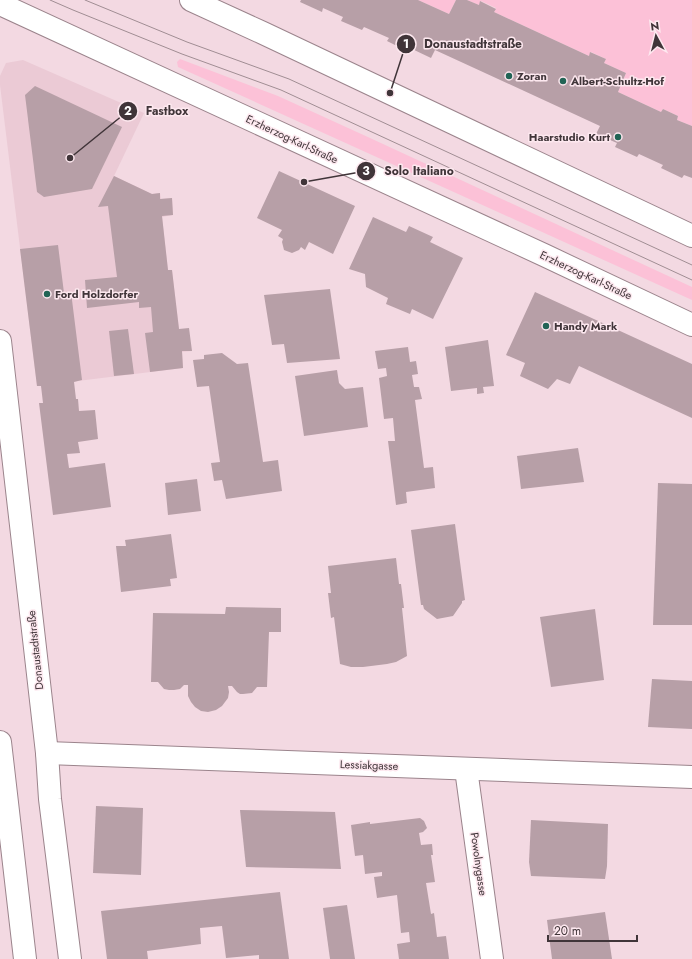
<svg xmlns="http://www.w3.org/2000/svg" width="692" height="959" font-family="Jost,sans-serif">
<rect width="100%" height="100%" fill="#f3d9e2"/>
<path fill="#ebcad5" d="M23 60 144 113 114 176 152 194 160 193 161 199 172 198 173 215 162 217 168 270H172L179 329 192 351 182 352 183 368 37 386 0 85V76L6 63Z"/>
<g fill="#fcc1d7">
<path d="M418 0H456L449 14Z"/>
<path d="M467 0H692V126L677 120 678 116 663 109 661 112 618 92 626 73 604 63 606 59 591 52 589 56 494 12 496 8 481 1 479 5Z"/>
<path d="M180 59 278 96 370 138 692 287V300L178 67 177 62Z"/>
</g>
<g fill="#b79fa7">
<path d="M301 0H418L449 14 456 0H467L479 5 480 1 496 9 494 12 589 56 590 52 606 59 604 63 626 73 618 92 661 112 663 109 678 116 677 120 692 126V178L684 175 682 178 661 168 663 165 639 154 637 157 615 147 617 143 596 134 600 126 435 50 431 58 410 48 409 52 387 41 389 38 364 27 362 30 341 21 343 17 323 8 322 12 300 2Z"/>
<path d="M35 86 122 127 92 189 44 197 37 192 25 95Z"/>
<path d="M279 171 355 206 333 254 309 242 305 250 301 247 299 250 292 253 284 250 282 242 283 239 278 236 282 230 257 218Z"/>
<path d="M114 176 152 194 160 193V199L172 198 173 215 162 216 168 270H172L179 329 189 328 192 351H182L183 368 150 372 145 333 153 332 151 307 139 308V302L87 308 85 280 117 277 108 206 98 207Z"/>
<path d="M373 217 406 232 409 226 433 237 430 242 463 258 433 319 412 309 410 314 386 304 388 298 366 287 365 274 349 269Z"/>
<path d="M58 245 64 293 71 292 82 380 74 382 76 399H78L79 411 95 410 98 439 78 442 80 453 67 454 69 468 105 463 111 507 53 515 39 403H43L41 386H37L20 249Z"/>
<path d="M330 289 340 359 287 363 284 344 272 345 264 295Z"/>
<path d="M535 292 692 364V418L579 366 570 384 557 379 548 389 520 376 525 363 506 355Z"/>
<path d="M128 329 134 374 114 376 109 331Z"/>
<path d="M488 340 494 386 483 387 484 393 477 394V388L451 391 445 347Z"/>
<path d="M408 347 410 362 416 361 418 374 412 375 414 387H419L422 399 415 400 424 468 433 467 435 488 406 492 407 503 396 505 388 441H395L393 418 384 419 379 378 387 376 386 368 378 369 375 351Z"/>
<path d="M222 353 237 364 248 363 263 462 278 460 282 491 226 499 222 480 214 481 211 463 220 462 209 386 197 387 193 360 204 359V355Z"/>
<path d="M337 370 339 383 345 389 363 387 368 427 304 436 295 376Z"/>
<path d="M578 448 584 482 521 489 517 456Z"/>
<path d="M197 479 201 511 168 515 165 483Z"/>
<path d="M658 483 692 484V625H653Z"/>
<path d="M455 524 465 600 462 601V603L453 616 437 619 424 609 423 605H421L411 530Z"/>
<path d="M171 534 177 578 170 579 171 586 121 592 116 546H126L125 540Z"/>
<path d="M396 558 399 584H401L404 608H402L407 656 396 662 387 664 363 667H351L340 664 334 617 331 618 328 593H331L328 566Z"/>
<path d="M226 607 281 608V632H269L267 687H257L252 693 243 694H240L237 692 232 686H228L229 692 228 698 222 706 216 710 208 712 201 711 195 707 191 702 188 696V685H184L180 689 174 690H169L164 689 158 682H151L153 613 225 614Z"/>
<path d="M595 609 604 680 551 687 540 617Z"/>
<path d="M652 679 692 681V729L648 727Z"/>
<path d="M96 806 143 808 141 875 93 873Z"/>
<path d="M240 810 335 812 341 869 246 867Z"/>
<path d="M420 818 424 821 427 828 423 832 419 833 421 845 432 844 433 855H431L435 882 426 883 431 914 434 913 437 937 446 936 449 959H399L397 944 410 942 409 932 401 933 397 895 377 898 374 877 382 876V872L365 874 363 855 355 856 351 825 370 822V824Z"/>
<path d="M531 820 608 824 607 866 605 879 531 876 529 862Z"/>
<path d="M280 892 289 959H259V955L226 958 222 926 200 928 201 944 147 951 148 959H107L101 911Z"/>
<path d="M347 905 355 959H330L323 908Z"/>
<path d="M605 912 612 959H552L547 920Z"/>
</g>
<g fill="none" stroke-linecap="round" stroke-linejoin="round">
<defs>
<g id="minor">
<path d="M47 753 692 777"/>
<path d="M466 769 492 959"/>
</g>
<g id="major">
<path d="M191 0 263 33 692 236"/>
<path d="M0 4 544 255 692 325"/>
<path d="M0 341 47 753 50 799 70 959"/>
<path d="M0 742 25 959"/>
</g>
</defs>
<use href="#minor" stroke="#9b848c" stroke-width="24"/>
<use href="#major" stroke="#9b848c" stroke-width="24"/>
<use href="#minor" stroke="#fff" stroke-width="22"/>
<use href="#major" stroke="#fff" stroke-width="22"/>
<g stroke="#a08d93" stroke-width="1">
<path d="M50 0 73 10 182 54 281 90 692 280"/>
<path d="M85 0 187 42 289 79 692 265"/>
</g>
</g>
<g fill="#216455" stroke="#fde8ef" stroke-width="1.5">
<circle cx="509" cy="76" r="4"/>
<circle cx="563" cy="81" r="4"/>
<circle cx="618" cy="137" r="4"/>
<circle cx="47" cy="294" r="4"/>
<circle cx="546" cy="326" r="4"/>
</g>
<g text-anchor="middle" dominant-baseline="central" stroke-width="3" stroke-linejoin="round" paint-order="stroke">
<g font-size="11" font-weight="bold" fill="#403539" stroke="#fde8ef" text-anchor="start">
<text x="517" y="76">Zoran</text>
<text x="571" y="81">Albert-Schultz-Hof</text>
<text x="610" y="137" text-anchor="end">Haarstudio Kurt</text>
<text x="55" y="294">Ford Holzdorfer</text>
<text x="554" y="326">Handy Mark</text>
</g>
<g font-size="11" fill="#403539" stroke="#fde8ef">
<text transform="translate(292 139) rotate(25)">Erzherzog-Karl-Straße</text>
<text transform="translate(586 275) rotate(25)">Erzherzog-Karl-Straße</text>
<text transform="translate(35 650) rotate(-96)">Donaustadtstraße</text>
<text transform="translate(369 765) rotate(2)">Lessiakgasse</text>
<text transform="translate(479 864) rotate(82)">Powolnygasse</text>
</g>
</g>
<path fill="none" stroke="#403539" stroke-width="1.5" d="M390 93L406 44M70 158L128 111M304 182L366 171"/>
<g fill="#403539" stroke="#fde8ef" stroke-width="1.5">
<circle cx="390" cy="93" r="4"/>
<circle cx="70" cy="158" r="4"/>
<circle cx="304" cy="182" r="4"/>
<circle cx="406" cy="44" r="10"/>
<circle cx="128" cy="111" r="10"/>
<circle cx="366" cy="171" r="10"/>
</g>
<g font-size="12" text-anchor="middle" font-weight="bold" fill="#fff">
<text x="406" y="48">1</text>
<text x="128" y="115">2</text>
<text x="366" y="175">3</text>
</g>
<g font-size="12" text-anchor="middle" font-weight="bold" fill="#403539" stroke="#fde8ef" stroke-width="3" stroke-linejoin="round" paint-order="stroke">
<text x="473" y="48">Donaustadtstraße</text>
<text x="167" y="115">Fastbox</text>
<text x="419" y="175">Solo Italiano</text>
</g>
<g transform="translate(656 36) rotate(353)" stroke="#fde8ef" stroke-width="3" paint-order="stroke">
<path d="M0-3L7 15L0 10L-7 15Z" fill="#403539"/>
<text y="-6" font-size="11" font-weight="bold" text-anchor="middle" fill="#403539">N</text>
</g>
<path d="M548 935v6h89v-6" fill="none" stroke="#403539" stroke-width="2"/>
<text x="554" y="935" font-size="12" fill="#403539" stroke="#fde8ef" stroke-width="3" paint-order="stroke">20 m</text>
</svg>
